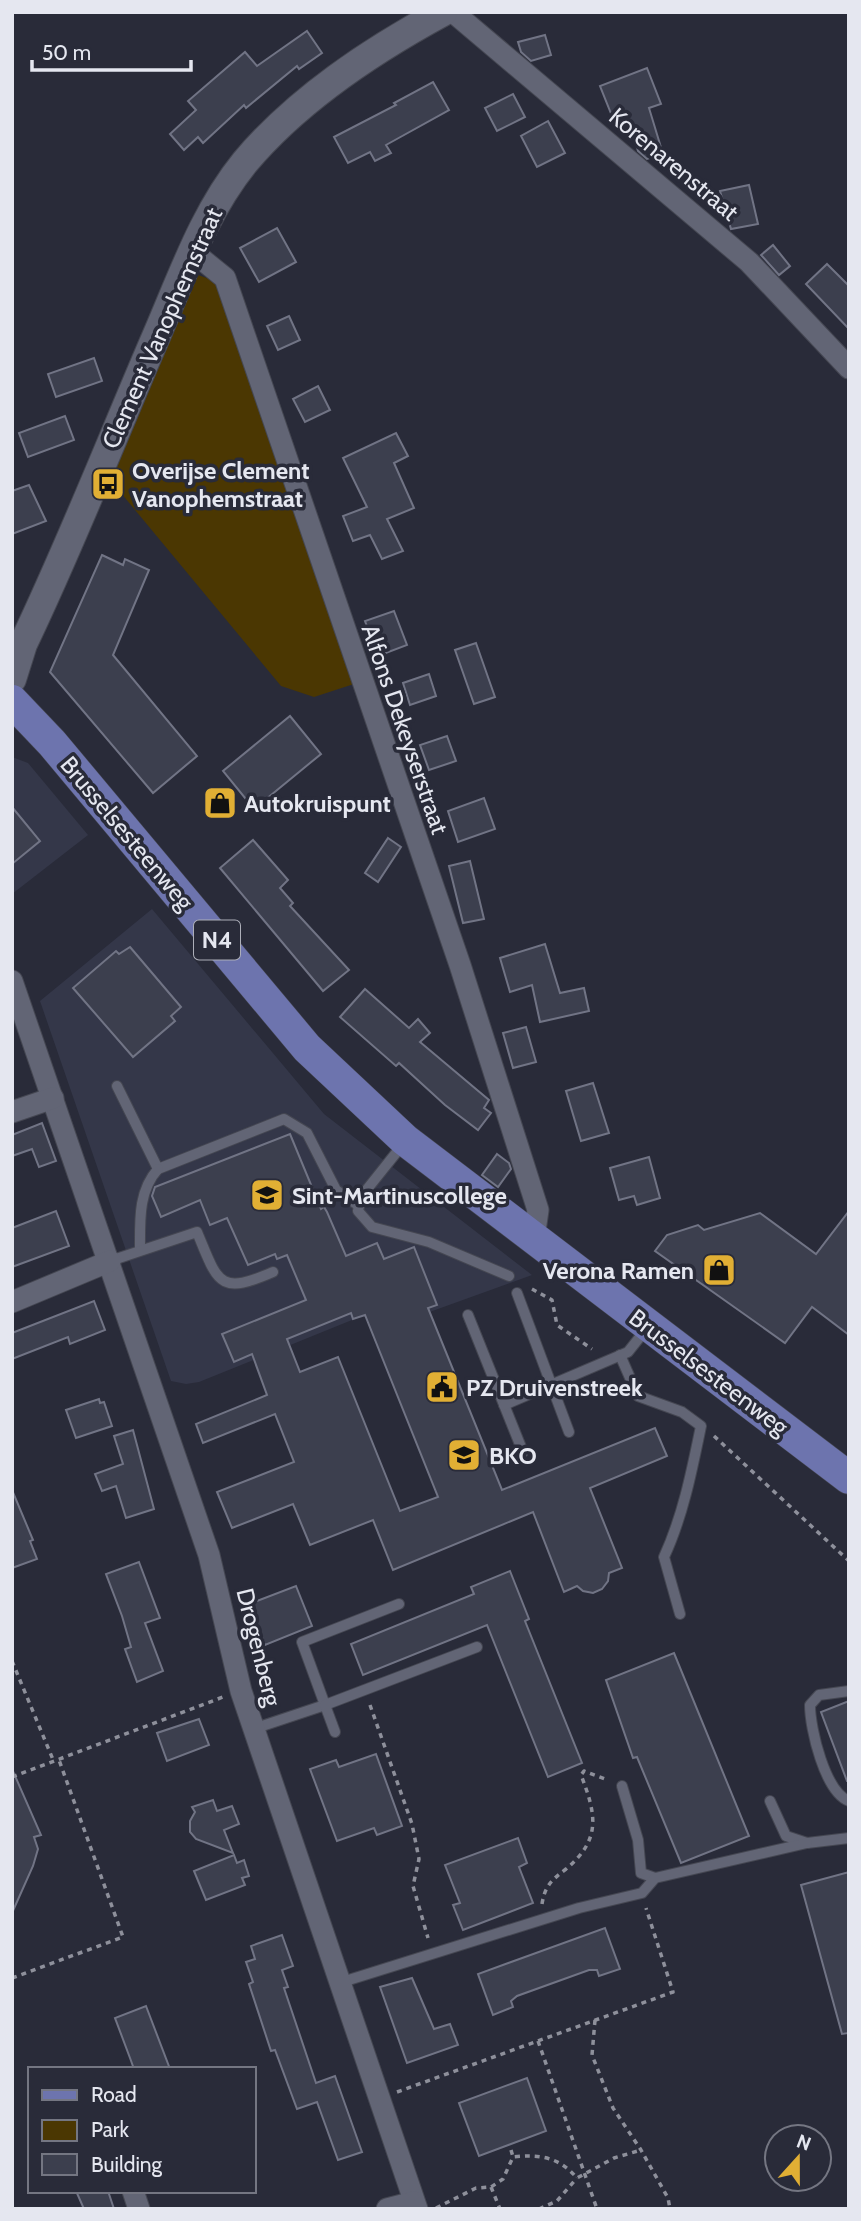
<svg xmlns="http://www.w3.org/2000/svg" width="861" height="2221" font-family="Cabin,sans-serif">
<rect width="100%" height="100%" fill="#292b39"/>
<g fill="#343749">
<path d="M12 757 28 763 88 835 12 894Z"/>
<path d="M152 909 324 1114 532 1275 413 1318 384 1307 199 1382 186 1384 171 1381 40 1001Z"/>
</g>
<path fill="#4b3702" d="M198 275 221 283 357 683 314 697 281 686 116 487 109 484Z"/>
<g fill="#3c3f4e" stroke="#717485" stroke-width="2" fill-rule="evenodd">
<path d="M307 31 322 53 299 69 297 66 246 108 244 105 203 143 198 137 184 150 170 134 196 110 188 101 245 52 257 66Z"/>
<path d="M545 35 551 55 531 61 521 52 518 42Z"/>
<path d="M647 68 661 104 649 108 663 154 647 159 638 151 627 116 614 121 600 86Z"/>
<path d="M433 82 449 110 386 145 391 153 375 161 370 152 348 163 334 137 396 105 394 103Z"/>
<path d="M513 94 525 117 497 131 485 108Z"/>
<path d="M548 121 565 153 537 167 521 136Z"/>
<path d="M749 185 758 224 731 229 720 191Z"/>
<path d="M277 228 296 262 259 282 240 248Z"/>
<path d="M773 245 790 266 779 275 761 255Z"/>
<path d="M827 264 849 286V329L806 284Z"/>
<path d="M289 316 300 340 278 350 267 326Z"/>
<path d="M94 358 102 381 56 397 48 374Z"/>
<path d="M318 386 330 410 305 422 293 399Z"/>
<path d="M65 416 74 440 28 457 19 433Z"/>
<path d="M396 433 408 456 394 463 414 508 387 519 403 551 382 559 370 535 353 541 343 516 367 507 343 458Z"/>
<path d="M29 485 46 521 12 534V491Z"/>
<path d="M102 555 123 565 125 559 149 570 113 655 197 756 153 793 50 672Z"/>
<path d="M394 611 407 645 378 656 365 621Z"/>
<path d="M476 643 495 697 474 704 455 650Z"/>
<path d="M429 674 436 696 410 705 403 683Z"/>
<path d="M290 716 321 754 254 809 223 771Z"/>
<path d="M447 736 456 761 429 770 420 745Z"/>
<path d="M484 798 495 829 458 842 448 811Z"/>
<path d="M12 807 40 841 12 864Z"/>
<path d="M388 838 401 847 378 882 365 873Z"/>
<path d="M253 840 288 880 280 888 293 903 290 906 349 970 323 991 220 868Z"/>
<path d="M470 861 484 919 463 923 449 866Z"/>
<path d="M545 944 560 993 584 988 589 1011 540 1022 532 985 510 992 500 958Z"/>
<path d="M130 947 181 1007 171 1016 175 1021 133 1057 73 988 116 951 119 954Z"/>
<path d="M365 989 409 1028 418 1019 430 1033 420 1042 489 1100 484 1108 491 1113 478 1130 445 1105 399 1063 396 1066 340 1017Z"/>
<path d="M526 1027 536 1062 513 1068 503 1033Z"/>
<path d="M593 1083 609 1133 581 1141 566 1091Z"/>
<path d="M42 1123 56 1161 39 1167 32 1149 12 1156V1135Z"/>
<path d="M290 1134 321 1209 324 1207 327 1212 346 1256 377 1243 384 1259 414 1247 437 1305 428 1308 502 1490 655 1428 667 1456 590 1488 622 1568 609 1573 608 1581 602 1589 593 1593 583 1591 577 1586 564 1592 533 1512 393 1570 373 1520 310 1545 293 1504 232 1528 217 1492 294 1462 275 1414 203 1443 196 1424 267 1395 252 1354 234 1362 222 1334 306 1300 287 1255 277 1259 275 1254 248 1265 227 1218 210 1225 200 1200 161 1217 152 1196 155 1187ZM351 1313 353 1319 365 1315 438 1497 400 1511 338 1357 300 1372 287 1339Z"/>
<path d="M497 1154 509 1163 511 1169 498 1187 482 1175Z"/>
<path d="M649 1157 660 1198 637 1205 634 1196 619 1200 610 1168Z"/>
<path d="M56 1211 69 1246 12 1267V1228Z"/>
<path d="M849 1211V1335L812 1307 785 1343 655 1251 667 1235 698 1225 704 1230 760 1213 816 1254Z"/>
<path d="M94 1301 105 1330 70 1344 68 1337 12 1359V1333Z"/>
<path d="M99 1399 100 1403 104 1402 112 1426 76 1438 66 1410Z"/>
<path d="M133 1430 154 1509 126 1518 116 1486 102 1491 95 1474 123 1464 114 1436Z"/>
<path d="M12 1490 33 1540 30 1541 37 1559 12 1568Z"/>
<path d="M139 1562 160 1618 145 1623 163 1671 137 1682 125 1649 131 1647 122 1616 106 1574Z"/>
<path d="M510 1571 529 1619 525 1621 582 1763 548 1777 487 1625 363 1675 351 1644 474 1594 471 1587Z"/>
<path d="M296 1586 312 1626 265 1645 249 1604Z"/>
<path d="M674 1653 749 1836 681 1863 637 1757 633 1758 606 1680Z"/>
<path d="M849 1701V1781H847L821 1712Z"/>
<path d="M199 1719 209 1745 167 1761 157 1733Z"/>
<path d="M376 1754 402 1826 377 1835 374 1828 337 1841 310 1769 336 1760 339 1767Z"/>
<path d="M12 1769 41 1835 34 1837 38 1849 33 1866 12 1913Z"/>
<path d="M213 1800 217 1811 232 1806 239 1824 224 1830 233 1853 196 1839 190 1832V1821L195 1812 192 1807Z"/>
<path d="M518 1838 527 1863 519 1867 533 1903 463 1930 453 1905 460 1903 445 1865Z"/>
<path d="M234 1855 237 1863 244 1860 249 1876 242 1878 245 1885 206 1900 194 1871Z"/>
<path d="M849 1872V2033L842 2034 801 1885Z"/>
<path d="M605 1928 620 1969 599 1976 597 1970H589L517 1996 511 2001 513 2007 493 2015 478 1974Z"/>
<path d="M282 1935 293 1966 282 1970 288 1987 284 1988 316 2083 335 2076 362 2152 338 2160 317 2102 297 2109 275 2050 271 2051 249 1984 253 1982 246 1962 255 1959 251 1946Z"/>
<path d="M412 1978 434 2029 450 2024 458 2045 407 2063 380 1987Z"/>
<path d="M146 2006 170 2069H134L130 2058 115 2018Z"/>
<path d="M527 2078 546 2131 479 2156 459 2103Z"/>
<path d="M76 2191H108L114 2209H84Z"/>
</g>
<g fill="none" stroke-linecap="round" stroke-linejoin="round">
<defs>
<g id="lane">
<path d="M117 1086 158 1169 284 1119 307 1133 336 1190 359 1206"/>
<path d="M404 1143 360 1198 358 1211 372 1227 429 1242 509 1276"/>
<path d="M140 1250C140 1221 138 1191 158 1169"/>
<path d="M110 1261 197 1232C218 1282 218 1296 273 1272"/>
<path d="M517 1293 569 1432"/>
<path d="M468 1315 523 1452"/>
<path d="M620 1355 638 1396 682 1412 701 1426C692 1470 683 1516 664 1557L680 1614"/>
<path d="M504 1405 628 1352 647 1328"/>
<path d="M849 1691 819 1695 810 1705C810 1729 825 1792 849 1801"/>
<path d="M253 1729 325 1705 302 1642 399 1604"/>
<path d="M335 1732 325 1705 477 1647"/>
<path d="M622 1786 638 1840 641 1873 655 1878"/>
<path d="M770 1801 786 1836 807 1843 849 1838"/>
<path d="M339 1983 579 1908 642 1893 655 1878 807 1843"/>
</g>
<g id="street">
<path d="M453 12 749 262 849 368"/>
<path d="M193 252 225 278 460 965 538 1210 536 1224 530 1237"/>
<path d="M12 981 209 1555 241 1691 417 2209"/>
<path d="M12 1112 53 1098"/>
<path d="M12 1302 110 1261"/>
<path d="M133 2191 139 2209"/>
<path d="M387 2209 414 2202"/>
</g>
<path id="secondary" d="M12 679 23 644C72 542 113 436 158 332 183 274 205 211 245 162 298 99 371 51 443 12"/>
<path id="primary" d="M12 701 52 743 307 1048 405 1140 849 1478"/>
</defs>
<use href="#lane" stroke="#454752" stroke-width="12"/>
<use href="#street" stroke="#454752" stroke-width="23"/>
<use href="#secondary" stroke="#454752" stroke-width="30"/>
<use href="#primary" stroke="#454752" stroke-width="33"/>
<g stroke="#8e909b" stroke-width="3.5" stroke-dasharray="5 5" stroke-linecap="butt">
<path d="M532 1289 552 1300 557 1325 592 1349"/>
<path d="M714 1436 849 1561"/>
<path d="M12 1661 54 1762"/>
<path d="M370 1705 412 1824 419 1859 413 1886 428 1938"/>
<path d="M12 1777 223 1697"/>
<path d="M542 1904C545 1885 552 1880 566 1869 602 1839 596 1814 581 1775L584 1771 608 1780"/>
<path d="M12 1978 123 1937 59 1760"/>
<path d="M595 2020 592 2055 613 2108 641 2150 668 2198 670 2209"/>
<path d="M538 2041 597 2209"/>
<path d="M397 2092 673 1992 646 1908"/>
<path d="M511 2150 513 2157"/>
<path d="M491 2187 500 2209"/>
<path d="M436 2208 476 2188 491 2187 503 2179 513 2157C540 2154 559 2157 577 2178L614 2158 641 2150"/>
<path d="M539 2209 557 2201 577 2178"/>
</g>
<use href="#lane" stroke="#626575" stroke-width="10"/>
<use href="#street" stroke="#626575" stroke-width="21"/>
<use href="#secondary" stroke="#626575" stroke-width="28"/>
<use href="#primary" stroke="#6d74ae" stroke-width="32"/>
</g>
<defs>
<symbol id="bus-square" viewBox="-11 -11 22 22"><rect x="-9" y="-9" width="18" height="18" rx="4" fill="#e1af34" stroke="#292b39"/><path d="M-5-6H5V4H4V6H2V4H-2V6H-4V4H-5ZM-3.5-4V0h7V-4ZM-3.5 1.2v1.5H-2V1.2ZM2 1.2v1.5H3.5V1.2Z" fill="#111"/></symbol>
<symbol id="shop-square" viewBox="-11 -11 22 22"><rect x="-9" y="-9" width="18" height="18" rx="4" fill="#e1af34" stroke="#292b39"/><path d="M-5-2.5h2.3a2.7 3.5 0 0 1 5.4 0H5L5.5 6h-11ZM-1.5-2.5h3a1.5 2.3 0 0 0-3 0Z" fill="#111"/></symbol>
<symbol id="school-square" viewBox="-11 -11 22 22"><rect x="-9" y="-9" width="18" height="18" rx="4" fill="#e1af34" stroke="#292b39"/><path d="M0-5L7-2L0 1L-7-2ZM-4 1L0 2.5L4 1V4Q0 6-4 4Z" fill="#111"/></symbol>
<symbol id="civic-square" viewBox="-11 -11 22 22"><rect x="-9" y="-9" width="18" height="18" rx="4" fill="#e1af34" stroke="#292b39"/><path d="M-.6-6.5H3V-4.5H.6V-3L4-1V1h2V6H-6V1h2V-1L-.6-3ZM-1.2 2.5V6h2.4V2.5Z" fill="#111"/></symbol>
</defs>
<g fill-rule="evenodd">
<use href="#bus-square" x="89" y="465" width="38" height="38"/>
<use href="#shop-square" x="201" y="784" width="38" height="38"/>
<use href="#school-square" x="248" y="1176" width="38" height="38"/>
<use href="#shop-square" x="700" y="1251" width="38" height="38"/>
<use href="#civic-square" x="423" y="1368" width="38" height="38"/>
<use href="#school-square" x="445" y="1436" width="38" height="38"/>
</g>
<g text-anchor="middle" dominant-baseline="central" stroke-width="7" stroke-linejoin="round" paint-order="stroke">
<rect fill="#292b39" stroke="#adafb9" stroke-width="2" x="194" y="920.5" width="46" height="39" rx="5"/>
<g font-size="23" font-weight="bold" fill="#e5e7f0">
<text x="217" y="940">N4</text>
</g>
<g font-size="24" fill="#e5e7f0" stroke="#292b39">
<text transform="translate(674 164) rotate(40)">Korenarenstraat</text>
<text transform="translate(162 328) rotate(-66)">Clement Vanophemstraat</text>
<text transform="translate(405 729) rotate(71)">Alfons Dekeyserstraat</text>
<text transform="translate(127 833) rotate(50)">Brusselsesteenweg</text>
<text transform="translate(709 1372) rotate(37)">Brusselsesteenweg</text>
<text transform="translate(259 1647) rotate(76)">Drogenberg</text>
</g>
<g font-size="24" font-weight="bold" fill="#e5e7f0" stroke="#292b39" text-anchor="start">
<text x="132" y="470">Overijse Clement<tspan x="132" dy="28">Vanophemstraat</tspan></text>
<text x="244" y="803">Autokruispunt</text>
<text x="292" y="1195">Sint-Martinuscollege</text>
<text x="694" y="1270" text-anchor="end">Verona Ramen</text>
<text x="466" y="1387">PZ Druivenstreek</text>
<text x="489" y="1455">BKO</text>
</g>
</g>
<rect width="861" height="2221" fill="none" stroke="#e5e7f0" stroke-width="28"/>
<rect x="28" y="2067" width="228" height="126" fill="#292b39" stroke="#747682" stroke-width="2"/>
<rect x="42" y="2090" width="35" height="10" fill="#6d74ae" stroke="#747682" stroke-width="2"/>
<text x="91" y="2102" font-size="21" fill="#e5e7f0">Road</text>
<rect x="42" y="2120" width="35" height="21" fill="#4b3702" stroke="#747682" stroke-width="2"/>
<text x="91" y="2137" font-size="21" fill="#e5e7f0">Park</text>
<rect x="42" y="2154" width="35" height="21" fill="#3c3f4e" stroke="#747682" stroke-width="2"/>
<text x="91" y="2172" font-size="21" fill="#e5e7f0">Building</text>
<g transform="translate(798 2158) rotate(21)"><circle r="33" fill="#292b39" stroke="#747682" stroke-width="2"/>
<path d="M0-5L12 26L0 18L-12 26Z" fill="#e1af34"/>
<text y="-10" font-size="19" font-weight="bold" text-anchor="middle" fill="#e5e7f0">N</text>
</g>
<path d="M32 60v10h159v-10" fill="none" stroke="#e5e7f0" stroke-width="3.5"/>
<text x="42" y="60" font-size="21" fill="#e5e7f0" stroke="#292b39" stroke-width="5" paint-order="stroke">50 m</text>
</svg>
